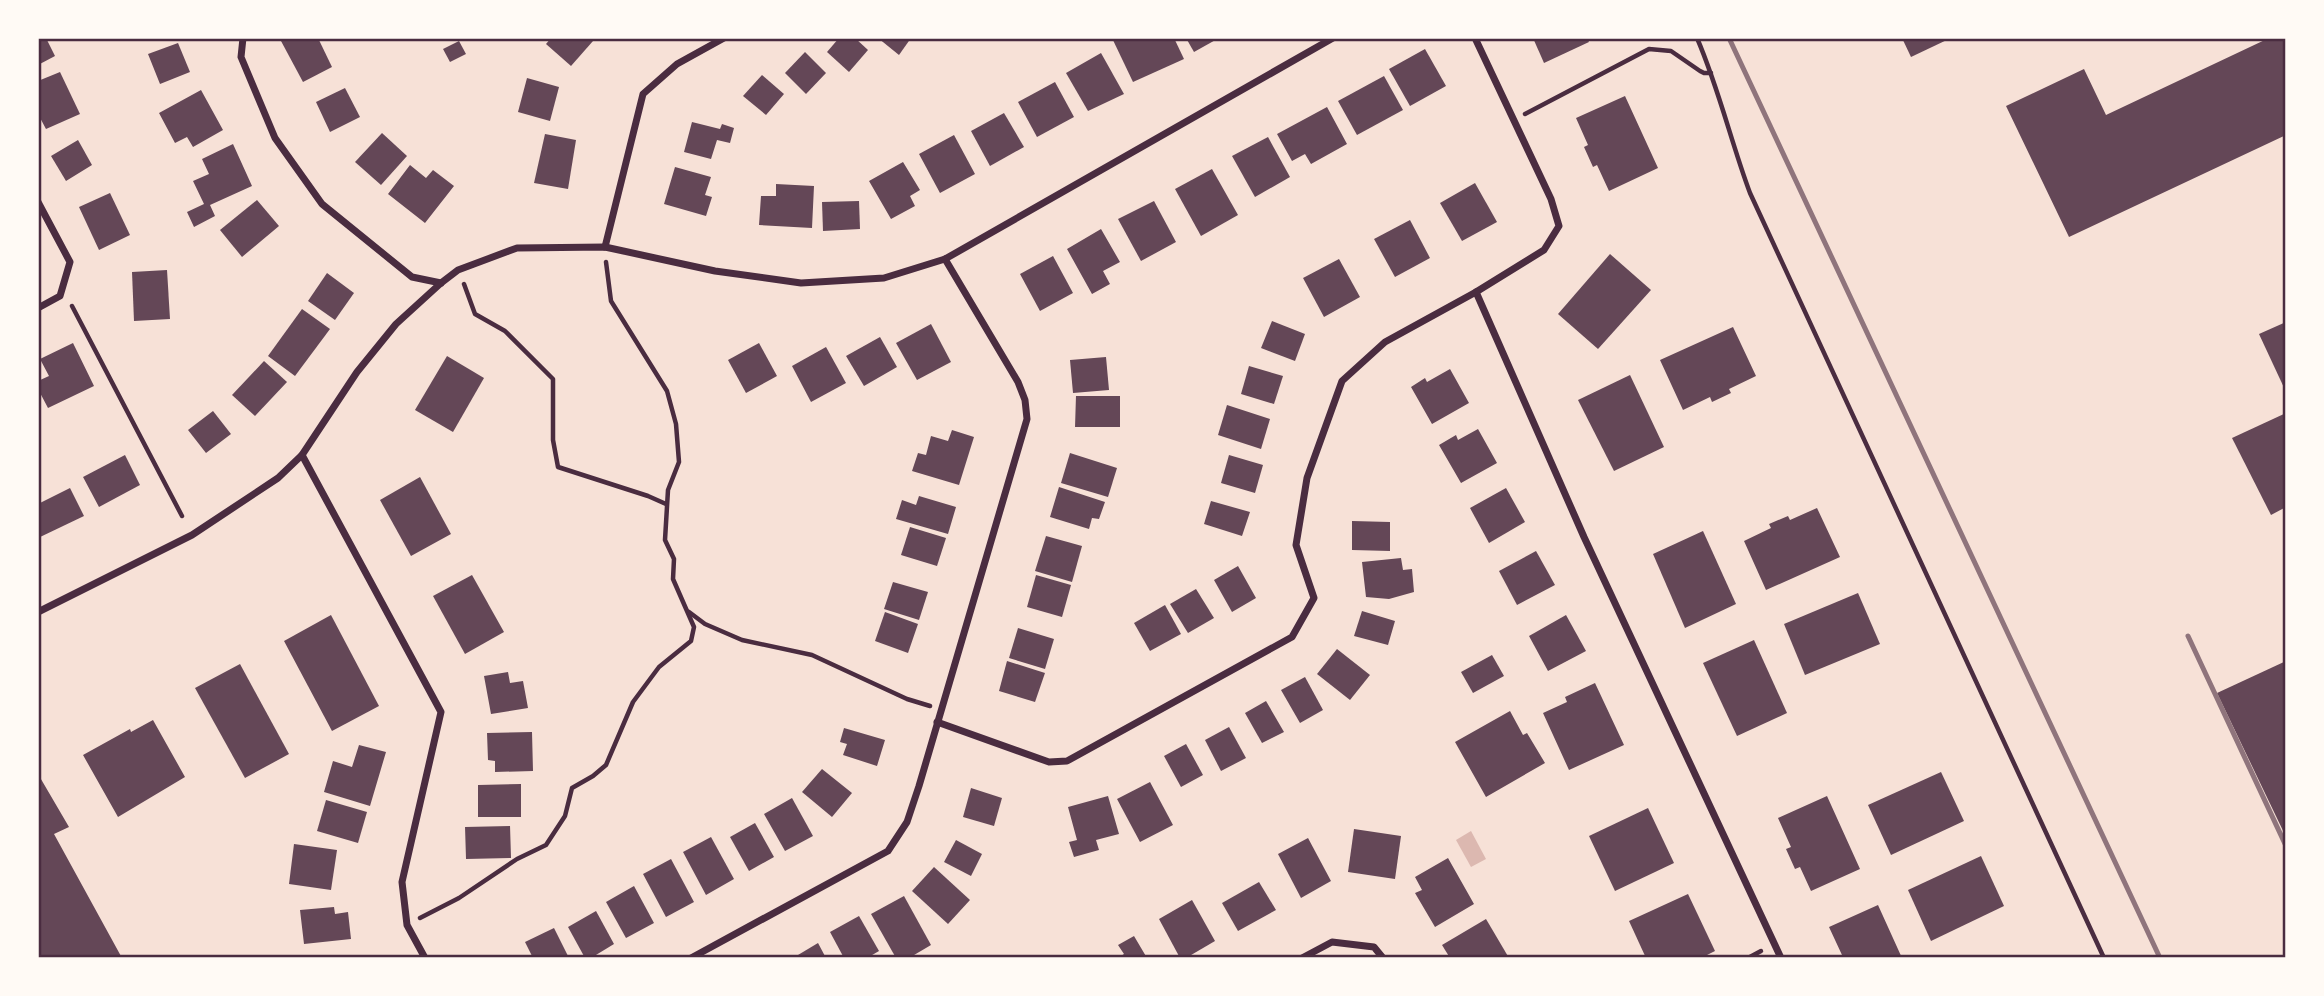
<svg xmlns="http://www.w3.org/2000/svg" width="2324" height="996" font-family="'Golos Text',sans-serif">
<rect width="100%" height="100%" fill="#f7e1d7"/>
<path fill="#dcb8b0" d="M1471 831 1486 859 1471 867 1456 840Z"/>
<g fill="#644757">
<path d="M38 38H46L55 56 38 65Z"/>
<path d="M286 38H318L332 67 303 82 281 41Z"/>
<path d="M551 38H591L593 41 571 66 546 44Z"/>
<path d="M839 38H855L868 50 849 72 827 52Z"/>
<path d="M878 38H911L899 55Z"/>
<path d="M1112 38H1174L1184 59 1133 82Z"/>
<path d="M1186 38H1219L1194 52Z"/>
<path d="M1533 38H1587L1589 42 1544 63Z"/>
<path d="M1902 38H1951L1911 57Z"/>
<path d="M2269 38H2286V135L2069 237 2006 106 2084 69 2106 115Z"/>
<path d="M459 41 466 54 450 62 443 49Z"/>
<path d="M178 43 190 72 160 84 148 54Z"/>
<path d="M1425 49 1446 86 1410 106 1389 69Z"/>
<path d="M805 52 826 73 806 94 785 73Z"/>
<path d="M1101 53 1124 94 1088 111 1066 73Z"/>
<path d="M60 72 80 114 46 129 38 114V81Z"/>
<path d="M762 75 784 94 766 115 743 96Z"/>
<path d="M1384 76 1403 110 1357 135 1338 101Z"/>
<path d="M527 78 559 87 550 121 518 112Z"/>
<path d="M1055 82 1074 117 1037 137 1018 102Z"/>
<path d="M345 88 360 117 330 132 316 102Z"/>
<path d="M201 90 223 130 193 147 187 137 175 143 159 113Z"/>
<path d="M1625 96 1658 168 1609 191 1597 165 1593 167 1584 147 1588 145 1576 118Z"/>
<path d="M1327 107 1347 144 1311 164 1305 154 1292 161 1277 134Z"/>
<path d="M1004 113 1024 147 990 166 971 131Z"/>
<path d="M692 122 720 129 722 124 734 128 730 143 717 140 711 159 684 152Z"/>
<path d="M382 133 407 156 381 185 355 162Z"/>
<path d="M545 134 576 140 568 189 534 183Z"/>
<path d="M954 135 975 174 940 193 919 154Z"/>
<path d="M1268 137 1290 177 1255 197 1232 156Z"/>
<path d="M78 140 92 165 66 181 51 156Z"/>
<path d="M233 144 252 186 210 205 215 216 194 227 187 212 204 204 193 181 209 174 202 159Z"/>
<path d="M903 162 920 190 910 196 915 206 891 219 869 181Z"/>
<path d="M410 165 426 178 433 170 454 186 425 223 388 194Z"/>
<path d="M675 167 711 177 705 195 712 197 706 216 664 204Z"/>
<path d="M1212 169 1238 215 1201 236 1175 189Z"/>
<path d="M1475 183 1497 222 1462 241 1440 203Z"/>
<path d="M776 184 814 186 812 228 759 225 761 196H776Z"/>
<path d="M110 193 130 235 99 250 79 207Z"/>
<path d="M257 200 279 226 242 257 220 230Z"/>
<path d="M859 201 860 229 823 231 822 202Z"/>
<path d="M1154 201 1176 242 1141 261 1118 219Z"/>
<path d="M1410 220 1430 258 1395 277 1374 239Z"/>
<path d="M1101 229 1120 262 1103 271 1110 284 1092 294 1067 249Z"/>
<path d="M1610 254 1651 290 1598 349 1558 314Z"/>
<path d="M1053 256 1073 293 1040 311 1020 274Z"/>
<path d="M1339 259 1360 297 1324 317 1303 278Z"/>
<path d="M167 270 170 319 134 321 132 272Z"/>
<path d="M327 273 354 293 335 320 308 301Z"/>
<path d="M302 309 330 329 295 376 268 356Z"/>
<path d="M1272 321 1305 334 1295 361 1261 348Z"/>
<path d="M2286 322V392L2259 334Z"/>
<path d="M931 324 951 362 917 380 896 343Z"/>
<path d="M1733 327 1756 376 1729 389 1731 393 1712 402 1710 397 1683 410 1660 360Z"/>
<path d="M880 337 897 367 864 386 846 356Z"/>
<path d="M73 343 94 386 48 408 38 389V381L49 376 40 359Z"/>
<path d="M759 343 777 376 746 393 728 360Z"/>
<path d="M826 347 846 383 811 402 792 366Z"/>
<path d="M447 356 484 378 453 432 415 410Z"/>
<path d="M1106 357 1109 390 1073 393 1070 360Z"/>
<path d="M264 361 287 382 255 416 232 395Z"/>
<path d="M1249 366 1283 376 1274 404 1241 394Z"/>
<path d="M1450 369 1469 403 1432 424 1411 387 1425 378 1427 382Z"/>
<path d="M1630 375 1664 447 1614 471 1578 400Z"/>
<path d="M1076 396H1120V427H1075Z"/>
<path d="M1227 405 1270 419 1261 449 1218 435Z"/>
<path d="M213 411 231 434 206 453 188 430Z"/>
<path d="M2286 413V507L2271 515 2232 438Z"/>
<path d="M1478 429 1497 463 1461 483 1439 445 1456 435 1458 440Z"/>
<path d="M952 430 974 437 959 485 912 471 918 453 926 455 931 436 948 441Z"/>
<path d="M1070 453 1117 468 1108 497 1061 483Z"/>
<path d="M125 455 140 485 99 507 83 477Z"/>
<path d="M1229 455 1263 465 1255 493 1221 483Z"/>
<path d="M420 477 451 534 411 556 380 500Z"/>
<path d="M1059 487 1105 502 1099 519 1092 518 1089 529 1050 517Z"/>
<path d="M70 488 84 516 38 538V504Z"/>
<path d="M1506 488 1525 522 1489 543 1470 508Z"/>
<path d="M919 496 956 507 948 534 896 519 902 500 916 505Z"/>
<path d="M1211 501 1250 512 1242 536 1204 524Z"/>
<path d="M1817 508 1840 557 1766 590 1744 541 1771 528 1769 524 1788 516 1790 520Z"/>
<path d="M1352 521 1390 522V551L1352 550Z"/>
<path d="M910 527 946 538 937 566 901 555Z"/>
<path d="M1703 531 1736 604 1685 628 1653 554Z"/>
<path d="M1046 536 1082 546 1072 582 1035 571Z"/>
<path d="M1536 551 1555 585 1517 605 1499 571Z"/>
<path d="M1401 558 1403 570 1412 569 1414 592 1389 599 1366 597 1362 562Z"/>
<path d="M1238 566 1256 598 1232 612 1214 580Z"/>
<path d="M472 575 504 632 465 654 433 596Z"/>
<path d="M1036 575 1071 585 1062 617 1027 607Z"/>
<path d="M893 582 928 592 919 620 884 609Z"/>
<path d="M1196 589 1214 618 1188 633 1170 604Z"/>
<path d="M1858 593 1880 644 1805 675 1784 624Z"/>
<path d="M1165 605 1181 634 1150 651 1134 623Z"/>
<path d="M1362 611 1395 621 1388 645 1354 636Z"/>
<path d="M885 612 918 624 908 653 875 641Z"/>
<path d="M331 615 379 706 332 731 284 641Z"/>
<path d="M1566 615 1586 651 1548 671 1529 636Z"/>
<path d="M1018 628 1054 639 1045 669 1009 658Z"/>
<path d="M1754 640 1787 713 1737 736 1703 663Z"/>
<path d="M1337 649 1370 675 1350 700 1317 674Z"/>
<path d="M1492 655 1504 676 1473 693 1461 672Z"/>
<path d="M1007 661 1045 673 1035 702 999 691Z"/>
<path d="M2286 661V837L2217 693Z"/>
<path d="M240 664 289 754 245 778 195 688Z"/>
<path d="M508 672 510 683 523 681 528 708 491 714 484 676Z"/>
<path d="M1305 677 1323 710 1300 723 1281 690Z"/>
<path d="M1595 683 1624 745 1569 770 1543 713 1567 702 1565 697Z"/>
<path d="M1266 701 1284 732 1262 743 1245 713Z"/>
<path d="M1510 711 1523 735 1527 733 1545 763 1486 797 1455 742Z"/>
<path d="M153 720 185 777 118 817 83 755 130 729 131 732Z"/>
<path d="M1229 727 1246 758 1221 771 1205 740Z"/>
<path d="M844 728 885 740 877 766 843 755 847 744 840 742Z"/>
<path d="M532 732 533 771 495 772V761L488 760 487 733Z"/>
<path d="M1186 744 1203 775 1181 787 1164 756Z"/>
<path d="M359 745 386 752 370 806 324 792 333 761 352 767Z"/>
<path d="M822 769 852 793 832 817 802 792Z"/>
<path d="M1941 772 1964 821 1891 855 1868 805Z"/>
<path d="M38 774 69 827 54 834 122 958H38Z"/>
<path d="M1150 782 1173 825 1140 842 1117 799Z"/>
<path d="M521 784V817H478V785Z"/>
<path d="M971 788 1002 798 994 826 963 817Z"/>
<path d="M1108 796 1119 834 1096 840 1099 850 1074 857 1069 842 1077 840 1068 807Z"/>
<path d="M1827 796 1860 869 1811 891 1800 867 1795 869 1786 849 1791 847 1778 818Z"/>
<path d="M792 798 813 836 785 851 764 814Z"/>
<path d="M326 800 367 812 358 843 317 831Z"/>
<path d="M1648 808 1674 863 1615 891 1589 836Z"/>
<path d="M755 823 774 857 749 871 730 837Z"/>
<path d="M510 826 511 858 466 859 465 827Z"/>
<path d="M1354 829 1401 836 1395 879 1348 872Z"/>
<path d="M711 837 734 879 706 895 683 852Z"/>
<path d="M1308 838 1331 881 1301 898 1278 854Z"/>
<path d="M956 840 982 854 971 876 944 862Z"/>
<path d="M294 844 337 850 331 890 289 884Z"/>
<path d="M1981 856 2004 906 1931 941 1908 890Z"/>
<path d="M1448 858 1474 904 1435 927 1415 893 1422 890 1415 877Z"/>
<path d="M671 859 694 902 666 917 643 874Z"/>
<path d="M934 867 970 900 948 924 912 891Z"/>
<path d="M1259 882 1276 910 1238 931 1222 903Z"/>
<path d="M634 886 654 923 626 938 606 902Z"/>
<path d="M1688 894 1715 951 1701 958H1646L1629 921Z"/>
<path d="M904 896 931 945 909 958H896L871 914Z"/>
<path d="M1192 900 1215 941 1186 958H1180L1159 919Z"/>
<path d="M1878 905 1902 958H1836L1842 955 1829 927Z"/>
<path d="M334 907 335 914 348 912 351 939 304 944 300 910Z"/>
<path d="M596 911 614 944 591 958H585L568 927Z"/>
<path d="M859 916 879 951 867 958H844L830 932Z"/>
<path d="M1486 919 1509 958H1450L1442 945Z"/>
<path d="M554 928 569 958H533L525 942Z"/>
<path d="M1134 936 1147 958H1118L1124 954 1118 945Z"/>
<path d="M818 943 826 958H793Z"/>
</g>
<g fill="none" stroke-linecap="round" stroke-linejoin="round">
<g stroke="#4a2c40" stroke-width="4.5">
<path d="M1697 38C1719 89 1731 142 1750 193L2104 958"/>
<path d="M1525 114 1649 49 1671 51 1700 71 1704 73H1711"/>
<path d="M464 284 475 314 505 331 553 379V440L558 467 648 496 666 504"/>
<path d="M72 306 182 516"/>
<path d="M689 612 705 624 742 640 812 655 907 699 930 706"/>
<path d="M420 918 459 898 517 859 546 845 565 816 572 788 593 776 606 765 633 702 659 667 691 641 694 627 673 579 674 559 665 540 668 490 679 462 676 424 667 391 611 301 606 262"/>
<path d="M1748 958 1761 951"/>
</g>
<g stroke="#4a2c40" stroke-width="7">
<path d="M243 38 241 57 275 138 322 204 412 277 441 283"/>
<path d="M38 202 70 262 60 296 38 308"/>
<path d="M605 247 643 94 677 64 724 38"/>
<path d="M1476 292 1584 537 1781 958"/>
<path d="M302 455 441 712 402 882 407 925 425 958"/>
<path d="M38 612 192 535 278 478 302 455 357 372 396 324 441 283 458 270 517 248 605 247 715 271 801 283 884 278 945 259 1333 38"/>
<path d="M937 722 1049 762 1067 761 1292 637 1314 598 1296 545 1307 478 1342 381 1385 342 1476 292 1544 250 1559 226 1551 199 1475 38"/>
<path d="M691 958 888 851 907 822 919 786 1027 419 1025 400 1018 382 945 259"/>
<path d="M1302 958 1332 942 1374 947 1383 958"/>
</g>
<g stroke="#8f747c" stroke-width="5">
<path d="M1729 38 2160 958"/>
<path d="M2188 636 2286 846"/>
</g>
</g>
<rect width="2324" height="996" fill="none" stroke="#fffaf5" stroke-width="80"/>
<rect x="40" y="40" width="2244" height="916" fill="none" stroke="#4a2c40" stroke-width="2.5"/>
</svg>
